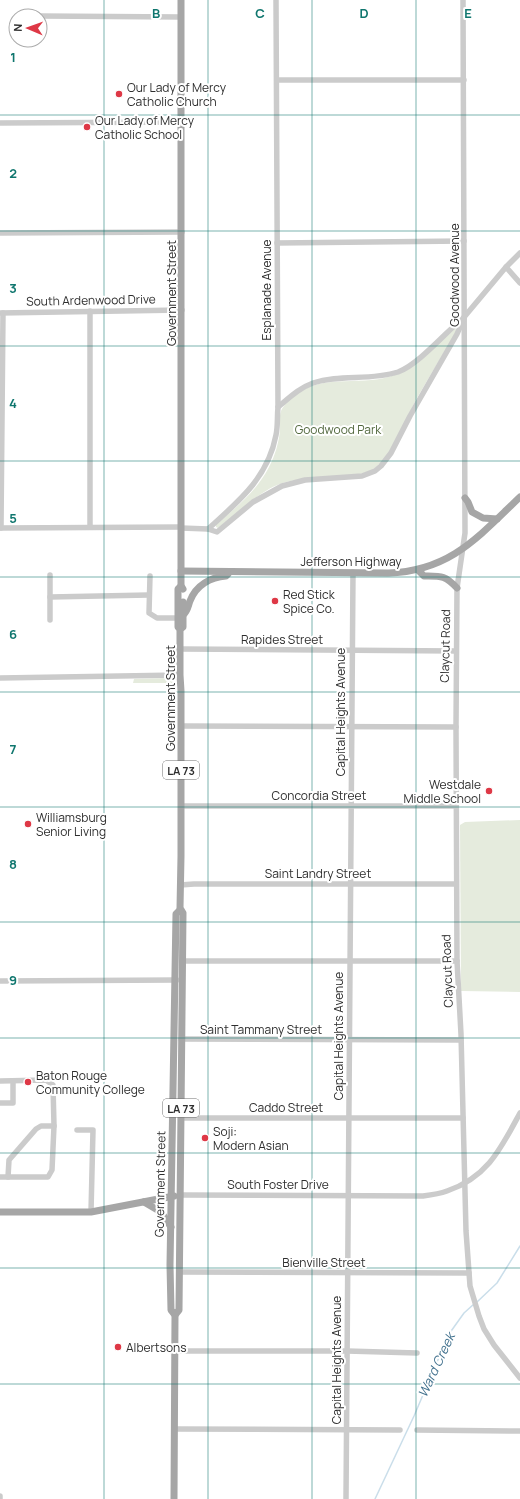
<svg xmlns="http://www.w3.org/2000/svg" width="520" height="1499" font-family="Manrope,sans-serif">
<rect width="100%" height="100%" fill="#fff"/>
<g fill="#e5ebdd">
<path d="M455 328 457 330C444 353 430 375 417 398 406 418 393 455 375 468 357 481 309 476 286 482 262 488 238 513 218 528L216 527V525C236 507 257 491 269 467 275 456 279 442 280 430 280 424 279 417 281 411 283 406 290 399 295 395 325 372 364 388 397 374 420 365 434 348 450 330Z"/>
<path d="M169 678 173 680 174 683H133L134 679Z"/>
<path d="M520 820V992L461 991 460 825 465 822Z"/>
</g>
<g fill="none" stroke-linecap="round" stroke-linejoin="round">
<g stroke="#cadeea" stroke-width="1.5">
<path d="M477 1302 497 1283 520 1246"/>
<path d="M375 1499 414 1416 449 1334 464 1313 474 1304"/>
</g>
<g stroke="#cbcbcb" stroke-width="5.5">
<path d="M463 0 465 533 457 588 456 727 457 961 461 1034 466 1231 470 1286 479 1316 484 1329 494 1345 520 1378"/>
<path d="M40 16 181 17"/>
<path d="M277 80H464"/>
<path d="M0 123 181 122"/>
<path d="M0 233 182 232"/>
<path d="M277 243 464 241"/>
<path d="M506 267 520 283"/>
<path d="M0 313 182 310"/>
<path d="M278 407C289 398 299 388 313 383 340 374 370 381 398 372 418 365 446 332 463 318"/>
<path d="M90 526V311"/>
<path d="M0 528 181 527"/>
<path d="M1 528 3 313"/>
<path d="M181 528 208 529C238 502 268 478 276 435 278 426 277 417 278 407L276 0"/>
<path d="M208 529 217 532 253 502 282 486 305 480 362 476 375 471 381 466 391 453 410 416 457 334 465 316 506 267 520 253"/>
<path d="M150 576 149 613 157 618H178"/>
<path d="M50 597 149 595"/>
<path d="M50 620V575"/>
<path d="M180 649 456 651"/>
<path d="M0 678 180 675"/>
<path d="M181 726 456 727"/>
<path d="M181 806H456"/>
<path d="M180 885 194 884H456"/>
<path d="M182 961H457"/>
<path d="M0 981 177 980"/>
<path d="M181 1039 461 1040"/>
<path d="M0 1081 46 1080 53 1085 54 1126 52 1170 48 1177H0"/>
<path d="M0 1103H13V1081"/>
<path d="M181 1118H463"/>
<path d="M77 1130H93L91 1212"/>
<path d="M8 1177 9 1160 36 1129 41 1126H54"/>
<path d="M180 1195 423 1196C431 1195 439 1194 447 1191 488 1177 501 1148 520 1113"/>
<path d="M179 1272 469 1273"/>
<path d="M175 1351H347L417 1353"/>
<path d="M175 1429 400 1430"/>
<path d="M417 1430 520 1431"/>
<path d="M0 1496V1499"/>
<path d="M346 1499 353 572"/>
</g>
<g stroke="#a6a6a6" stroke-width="7">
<path d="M181 0V586L183 589"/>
<path d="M465 498 468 502 472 512 483 518 497 519"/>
<path d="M418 570 424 576C441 576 445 575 457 588"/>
<path d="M181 571 388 573C450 571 478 537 520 497"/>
<path d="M183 615C188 611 188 606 190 601 196 585 211 577 226 576L228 574"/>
<path d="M180 629 183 627V602"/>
<path d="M144 1202 161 1212 171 1227"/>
<path d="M0 1212H91L174 1196"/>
<path d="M175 1315 179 1310 183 913 180 908 181 856V691L180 675V629L178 627V589L181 586"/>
<path d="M174 1499 175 1315 171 1310 170 1265 176 914 180 910"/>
</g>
</g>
<path fill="none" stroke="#0f766e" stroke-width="1" stroke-opacity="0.55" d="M104 0V1499M208 0V1499M312 0V1499M416 0V1499M0 115H520M0 231H520M0 346H520M0 461H520M0 577H520M0 692H520M0 807H520M0 922H520M0 1038H520M0 1153H520M0 1268H520M0 1384H520"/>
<g fill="#de3846" stroke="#fff" stroke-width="1.5">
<circle cx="119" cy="94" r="4"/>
<circle cx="87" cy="127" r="4"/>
<circle cx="275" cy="601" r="4"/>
<circle cx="489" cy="791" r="4"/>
<circle cx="28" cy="824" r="4"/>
<circle cx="28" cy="1082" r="4"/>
<circle cx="205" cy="1138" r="4"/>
<circle cx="118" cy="1347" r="4"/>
</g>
<g text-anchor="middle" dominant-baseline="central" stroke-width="4" stroke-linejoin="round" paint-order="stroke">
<g fill="#fff" stroke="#6d6d6d" stroke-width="1">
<rect x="163" y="761" width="36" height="18" rx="3"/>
<rect x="163" y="1099" width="36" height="18" rx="3"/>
</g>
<g font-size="11" font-weight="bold" fill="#2e2e2e">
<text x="181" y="770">LA 73</text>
<text x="181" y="1108">LA 73</text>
</g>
<g font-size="12" fill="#2e2e2e" stroke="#fff" text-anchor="start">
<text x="127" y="87">Our Lady of Mercy<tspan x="127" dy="14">Catholic Church</tspan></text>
<text x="95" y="120">Our Lady of Mercy<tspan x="95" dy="14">Catholic School</tspan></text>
<text x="283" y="594">Red Stick<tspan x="283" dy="14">Spice Co.</tspan></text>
<text x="481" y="784" text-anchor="end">Westdale<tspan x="481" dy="14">Middle School</tspan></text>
<text x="36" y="817">Williamsburg<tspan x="36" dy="14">Senior Living</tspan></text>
<text x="36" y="1075">Baton Rouge<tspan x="36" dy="14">Community College</tspan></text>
<text x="213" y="1131">Soji:<tspan x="213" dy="14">Modern Asian</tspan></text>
<text x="126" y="1347">Albertsons</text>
</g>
<g font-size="12" fill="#2e2e2e" stroke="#fff">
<text transform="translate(454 275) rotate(-90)">Goodwood Avenue</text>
<text transform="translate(266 290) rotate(-90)">Esplanade Avenue</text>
<text transform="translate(171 293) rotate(-90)">Government Street</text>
<text transform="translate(91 300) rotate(-1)">South Ardenwood Drive</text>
<text x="351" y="561">Jefferson Highway</text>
<text x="282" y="639">Rapides Street</text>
<text transform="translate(445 646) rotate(-89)">Claycut Road</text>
<text transform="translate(170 698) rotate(-90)">Government Street</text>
<text transform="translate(340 712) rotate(-90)">Capital Heights Avenue</text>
<text x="319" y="795">Concordia Street</text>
<text x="318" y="873">Saint Landry Street</text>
<text transform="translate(447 971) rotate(-92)">Claycut Road</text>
<text x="261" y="1029">Saint Tammany Street</text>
<text transform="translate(338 1036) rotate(-90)">Capital Heights Avenue</text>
<text x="286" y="1107">Caddo Street</text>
<text transform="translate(160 1184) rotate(-89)">Government Street</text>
<text x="278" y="1184">South Foster Drive</text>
<text x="324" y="1262">Bienville Street</text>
<text transform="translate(336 1360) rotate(-90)">Capital Heights Avenue</text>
</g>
<g font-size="12" fill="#52683e" stroke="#fff">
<text x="338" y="429">Goodwood Park</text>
</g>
<g font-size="13" font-style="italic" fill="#40708d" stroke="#fff">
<text transform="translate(436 1365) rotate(-65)">Ward Creek</text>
</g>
</g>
<g font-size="13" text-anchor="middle" font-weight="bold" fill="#0f766e" stroke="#fff" stroke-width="4" stroke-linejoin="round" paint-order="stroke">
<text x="156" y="18">B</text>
<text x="260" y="18">C</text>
<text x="364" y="18">D</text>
<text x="468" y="18">E</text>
<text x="13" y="62">1</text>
<text x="13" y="178">2</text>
<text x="13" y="293">3</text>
<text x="13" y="408">4</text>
<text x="13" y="523">5</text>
<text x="13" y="639">6</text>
<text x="13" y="754">7</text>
<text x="13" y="869">8</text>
<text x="13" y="985">9</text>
</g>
<g transform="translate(28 28) rotate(272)"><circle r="19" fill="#ffffff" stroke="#ababab"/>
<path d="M0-3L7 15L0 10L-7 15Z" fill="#de3846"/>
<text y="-6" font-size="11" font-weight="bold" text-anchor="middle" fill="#2e2e2e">N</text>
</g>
</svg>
